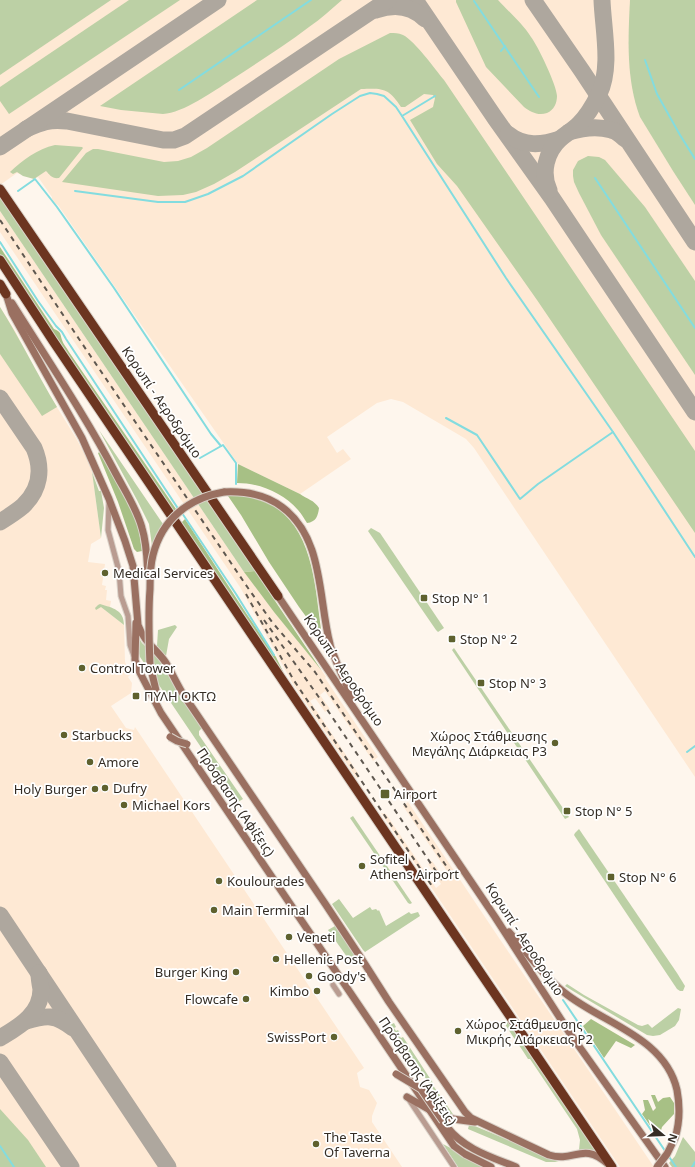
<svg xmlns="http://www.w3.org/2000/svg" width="695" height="1167" font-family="'Noto Sans',sans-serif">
<rect width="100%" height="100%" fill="#fef6ed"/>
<g fill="#fee9d4">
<path d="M0 0H695V777L474 448 466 439 403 402 391 399 377 403 327 437 337 453 343 449 351 459 300 494 238 464 58 205 56 204 52 199V197L38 177 34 179 17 173 0 185Z"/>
<path d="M0 211 244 572 274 612 322 671 326 677 325 678 378 757 373 761 325 691 320 695 330 709 325 712 315 698 310 701 358 773 357 779 293 684 240 587 0 232Z"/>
<path d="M0 307 15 331 42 383 76 438 86 457 92 472 101 538 91 544 88 562 105 564 102 585 106 586 105 590H107L106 600 111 601 110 607 105 610 124 625 125 662 130 675 128 677 132 683 131 693 111 706 126 728 134 730 135 727 364 1068 357 1073 360 1087 369 1090 377 1103 372 1116V1122L402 1167H0Z"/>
<path d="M408 802 499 938 654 1167H620L381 813 386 814 436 888 441 884 428 864 432 861 446 881 451 877 403 806Z"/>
</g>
<g fill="#bcd0a5">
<path d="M0 0H111L0 75Z"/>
<path d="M129 0H180L9 114 0 101V87Z"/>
<path d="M257 0H342C331 9 321 19 309 27 284 46 257 63 231 80 214 91 183 113 163 114L121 110 100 106Z"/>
<path d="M456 0H498C508 11 523 24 531 37 538 46 557 86 557 96 557 103 554 110 547 113 538 116 531 112 524 107L486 67 456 2Z"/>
<path d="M630 0H695V205L673 171 640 117C626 80 628 39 630 0Z"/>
<path d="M390 33C395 33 398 33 403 35 415 41 435 69 444 80L695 451V533L537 300 457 186 437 164 410 120 433 107 435 98 433 95 424 94 405 107H401C389 88 383 88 361 89L235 172 214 184 196 192 183 195 158 196 62 182 86 153 93 149H98L164 162 178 161 191 157 207 148 339 59Z"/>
<path d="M55 145 82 147 83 148 59 178C52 179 50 175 46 171L34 179 23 176 17 172 13 174 10 172C23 160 37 149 55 145Z"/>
<path d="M588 156 599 157 605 160 645 207 695 281V375L601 235 579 193 574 182 573 176V170L578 161Z"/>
<path d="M0 196 255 571 244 572 0 211Z"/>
<path d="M0 307C21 340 37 374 57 407L42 416 0 354Z"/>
<path d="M99 430 163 524 158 533 152 546 149 524 137 500Z"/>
<path d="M92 472 99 491H101L104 508 101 538Z"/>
<path d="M371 528 380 533 444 628 438 632 436 630 368 531Z"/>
<path d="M100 604C113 608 124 610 124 625L101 607 96 610 95 608 98 605Z"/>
<path d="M175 625 177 627 169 639 166 656 157 646 158 630Z"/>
<path d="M137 635 142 643 158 658 166 668 172 682 202 728 199 731V735L243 799 238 802 140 657 137 645Z"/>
<path d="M454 648 569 817 565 819 452 650Z"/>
<path d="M353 816 412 903 410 904 408 903 350 818Z"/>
<path d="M579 829 677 973 685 986 683 991H680L677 989 574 835 575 833Z"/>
<path d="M339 899 353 918 370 907 372 910 376 909 378 911 379 910 386 926 409 912 411 914 418 912 420 916 365 952 363 950 332 904Z"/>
<path d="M335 926 358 960 352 964 328 930Z"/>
<path d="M567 984 584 995 638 1025 642 1026 648 1024 652 1028 678 1008 681 1009 679 1020 675 1026 660 1035 653 1036 647 1035 573 991 565 986Z"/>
<path d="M508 1022 597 1152 584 1149 579 1150 580 1140 577 1129 530 1059H528C521 1047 512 1036 505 1024Z"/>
<path d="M394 1023 396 1027 394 1028 396 1031 398 1030 401 1035 399 1036 401 1038 403 1037 433 1083 432 1084 455 1117 451 1116 390 1025Z"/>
<path d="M0 1109 28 1140 46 1167H0Z"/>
<path d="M470 1124 559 1161 555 1162H546L468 1129 469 1125Z"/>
<path d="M683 1137 695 1152V1167H672L669 1163 675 1156Z"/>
<path d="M443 1144 486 1167H458Z"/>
</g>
<g fill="#a7c085">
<path d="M0 247 54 329C61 332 60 333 62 340 63 344 67 348 69 352L176 509 173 512 8 266 0 254Z"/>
<path d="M101 451 131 507 138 524 142 551 137 552 134 549 118 502 98 453Z"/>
<path d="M238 464 300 494C307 499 314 500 319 508 318 516 316 522 307 523 304 519 302 514 298 510 283 493 260 483 237 483Z"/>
<path d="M237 495C242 496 247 496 252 497 260 498 268 502 274 506 315 533 315 591 322 635L321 637 299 607 269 562 241 515 228 496Z"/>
<path d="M185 519 246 613 276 657 291 688 181 523Z"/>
<path d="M255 571 322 671 274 612 244 572Z"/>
<path d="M591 1019 635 1045 631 1048 616 1041 604 1058 583 1026Z"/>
<path d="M651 1095H655L658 1102 663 1098 670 1097 674 1103V1114L662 1127 660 1134H656L642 1114 645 1110 643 1100H648L653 1111 656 1108Z"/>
</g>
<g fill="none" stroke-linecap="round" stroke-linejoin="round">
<g stroke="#83dcdf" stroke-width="2">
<path d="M474 1 539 97"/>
<path d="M501 51 505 46"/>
<path d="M645 60 657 94 680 135 695 159"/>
<path d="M179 90 311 0"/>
<path d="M435 96 402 116 506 278 613 432"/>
<path d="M595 178 695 328"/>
<path d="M18 191 35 179 57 207 114 288 211 434 221 446"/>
<path d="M75 191 158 202H185L208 194 243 176 332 114 360 96 370 93 377 94 384 96 396 107 402 116"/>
<path d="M0 242 38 301 56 326 62 332 66 339 179 510"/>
<path d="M446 418 477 435 520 499 538 484 613 432 695 557"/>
<path d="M200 458 223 445 236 463V484"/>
<path d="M182 513 236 594 274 655"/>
<path d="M687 752 695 746"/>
<path d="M563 1000 676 1167"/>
<path d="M0 1146 14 1167"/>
<path d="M692 1167 695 1162"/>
</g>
<g stroke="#aea79e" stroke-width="17">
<path d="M415 0 495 118 552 198 695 412"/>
<path d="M533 0 582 71 695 242"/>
<path d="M376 10C393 4 411 5 425 19"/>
<path d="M26 129C42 122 49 119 67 121L163 140H174L185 136 388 0"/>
<path d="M569 132C582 128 598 126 611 130 617 131 621 135 625 139"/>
<path d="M508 134C524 147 542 145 560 139"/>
<path d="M0 147 218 0"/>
<path d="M549 190C541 173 546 152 560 139 566 134 573 130 579 124 587 116 594 104 599 94 612 67 603 29 602 0"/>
<path d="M0 398 34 448C43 469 40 490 23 506 16 512 8 517 0 522"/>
<path d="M0 915 168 1167"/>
<path d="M26 1021C47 1015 55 1014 73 1028"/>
<path d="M0 1038C18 1027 41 1015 41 989 40 984 39 979 39 973"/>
<path d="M0 1062 71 1167"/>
</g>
<defs>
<g id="street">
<path d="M109 502 108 530 119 571 121 596 128 616 130 645 134 656"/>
<path d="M333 985 339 994"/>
<path d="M408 1098 454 1167"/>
</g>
<g id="secondary">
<path d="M6 294 12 313 82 438 109 499 125 541 133 566 138 625C145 644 156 648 166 663 172 673 177 684 183 694L326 905 361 958 389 1002 465 1112 471 1118 549 1155C575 1163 582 1141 608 1164"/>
<path d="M12 303C47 359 85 415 116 474 125 491 137 509 142 528 147 544 147 560 148 576"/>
<path d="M224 492C245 491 265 494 282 507 324 538 318 598 330 644 331 650 334 655 336 661 341 673 346 685 352 697"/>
<path d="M278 596 495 917 571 1035 665 1167"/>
<path d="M136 623 135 660 138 669 161 713 454 1146 465 1154 491 1167"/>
<path d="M150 665 158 699"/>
<path d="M509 932C527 952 543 976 565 993 602 1023 665 1037 677 1090 680 1106 680 1122 675 1138"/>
<path d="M407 1097 437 1114 453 1119 475 1122"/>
<path d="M447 1127C464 1149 491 1157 516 1167"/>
</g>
<g id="highway">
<path d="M0 189 278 596"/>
<path d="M0 260 53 341 612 1167"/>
<path d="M0 284 6 294"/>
</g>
</defs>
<use href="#street" stroke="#dad2c9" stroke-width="7"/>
<use href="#secondary" stroke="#dad2c9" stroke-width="9"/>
<use href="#highway" stroke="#dad2c9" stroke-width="11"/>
<use href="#street" stroke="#b99c91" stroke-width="5"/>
<use href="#secondary" stroke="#9a7061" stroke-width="7"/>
<use href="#highway" stroke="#6c3520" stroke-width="9"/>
<g stroke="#5f5850" stroke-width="2" stroke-dasharray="5 5" stroke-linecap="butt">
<path d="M0 220 79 339 248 588 272 622 315 672 453 876"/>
<path d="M246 594 293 679 434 889"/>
<path d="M264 620 318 696 444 883"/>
</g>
<defs>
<g id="secondary-bridge">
<path d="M150 665C149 640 148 614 150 589 150 578 150 566 153 555 162 519 189 498 224 492"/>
<path d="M170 737 177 741 187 744"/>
<path d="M396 1074 421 1089 443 1121"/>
<path d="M657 1167 667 1154 675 1138"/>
</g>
</defs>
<use href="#secondary-bridge" stroke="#dad2c9" stroke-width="9" stroke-linecap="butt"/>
<use href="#secondary-bridge" stroke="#9a7061" stroke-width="7"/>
</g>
<g fill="#5e612e" stroke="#fff" stroke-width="1.5">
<circle cx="105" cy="573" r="4"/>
<rect x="420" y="594" width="8" height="8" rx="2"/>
<rect x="448" y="635" width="8" height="8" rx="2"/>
<circle cx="82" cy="668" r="4"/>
<rect x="477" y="679" width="8" height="8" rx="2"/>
<rect x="132" y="692" width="8" height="8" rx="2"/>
<circle cx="64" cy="735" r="4"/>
<circle cx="555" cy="743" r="4"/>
<circle cx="90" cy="762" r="4"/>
<circle cx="105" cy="788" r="4"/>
<circle cx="95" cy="789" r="4"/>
<rect x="380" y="789" width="10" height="10" rx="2"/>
<circle cx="124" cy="805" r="4"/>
<rect x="563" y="807" width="8" height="8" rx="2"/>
<circle cx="362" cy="866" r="4"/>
<rect x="607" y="873" width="8" height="8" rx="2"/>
<circle cx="219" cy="881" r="4"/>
<circle cx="214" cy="910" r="4"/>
<circle cx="289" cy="937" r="4"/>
<circle cx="276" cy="959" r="4"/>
<circle cx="236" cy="972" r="4"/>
<circle cx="309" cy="976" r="4"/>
<circle cx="317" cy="991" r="4"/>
<circle cx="246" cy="999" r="4"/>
<circle cx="458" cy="1031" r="4"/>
<circle cx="334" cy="1037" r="4"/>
<circle cx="316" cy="1144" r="4"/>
</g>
<g text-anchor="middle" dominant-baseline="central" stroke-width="3.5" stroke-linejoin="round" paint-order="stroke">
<g font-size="13" fill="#342d25" stroke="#fff">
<text transform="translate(162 402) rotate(56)">Κορωπί - Αεροδρόμιο</text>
<text transform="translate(344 670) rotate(56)">Κορωπί - Αεροδρόμιο</text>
<text transform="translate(236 802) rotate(56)">Πρόσβασης (Αφίξεις)</text>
<text transform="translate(525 939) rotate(57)">Κορωπί - Αεροδρόμιο</text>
<text transform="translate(418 1071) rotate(56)">Πρόσβασης (Αφίξεις)</text>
</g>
<g font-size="13" fill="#342d25" stroke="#fff" text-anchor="start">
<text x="113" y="573">Medical Services</text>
<text x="432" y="598">Stop N° 1</text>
<text x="460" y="639">Stop N° 2</text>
<text x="90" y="668">Control Tower</text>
<text x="489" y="683">Stop N° 3</text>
<text x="144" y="696">ΠΥΛΗ ΟΚΤΩ</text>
<text x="72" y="735">Starbucks</text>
<text x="547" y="736" text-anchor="end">Χώρος Στάθμευσης<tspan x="547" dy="15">Μεγάλης Διάρκειας P3</tspan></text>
<text x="98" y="762">Amore</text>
<text x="113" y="788">Dufry</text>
<text x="87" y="789" text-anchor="end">Holy Burger</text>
<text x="394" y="794">Airport</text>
<text x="132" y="805">Michael Kors</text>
<text x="575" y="811">Stop N° 5</text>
<text x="370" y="859">Sofitel<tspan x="370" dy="15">Athens Airport</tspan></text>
<text x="619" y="877">Stop N° 6</text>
<text x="227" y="881">Koulourades</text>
<text x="222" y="910">Main Terminal</text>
<text x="297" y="937">Veneti</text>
<text x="284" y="959">Hellenic Post</text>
<text x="228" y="972" text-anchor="end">Burger King</text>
<text x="317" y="976">Goody's</text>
<text x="309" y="991" text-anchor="end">Kimbo</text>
<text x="238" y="999" text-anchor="end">Flowcafe</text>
<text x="466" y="1024">Χώρος Στάθμευσης<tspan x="466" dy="15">Μικρής Διάρκειας P2</tspan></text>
<text x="326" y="1037" text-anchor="end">SwissPort</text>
<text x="324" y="1137">The Taste<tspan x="324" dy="15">Of Taverna</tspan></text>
</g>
</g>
<g transform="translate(663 1135) rotate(109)" stroke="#ffffff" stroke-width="3" paint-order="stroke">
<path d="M0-3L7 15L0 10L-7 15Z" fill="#342d25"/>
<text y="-6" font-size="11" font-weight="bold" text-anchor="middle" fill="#342d25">N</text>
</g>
</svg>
